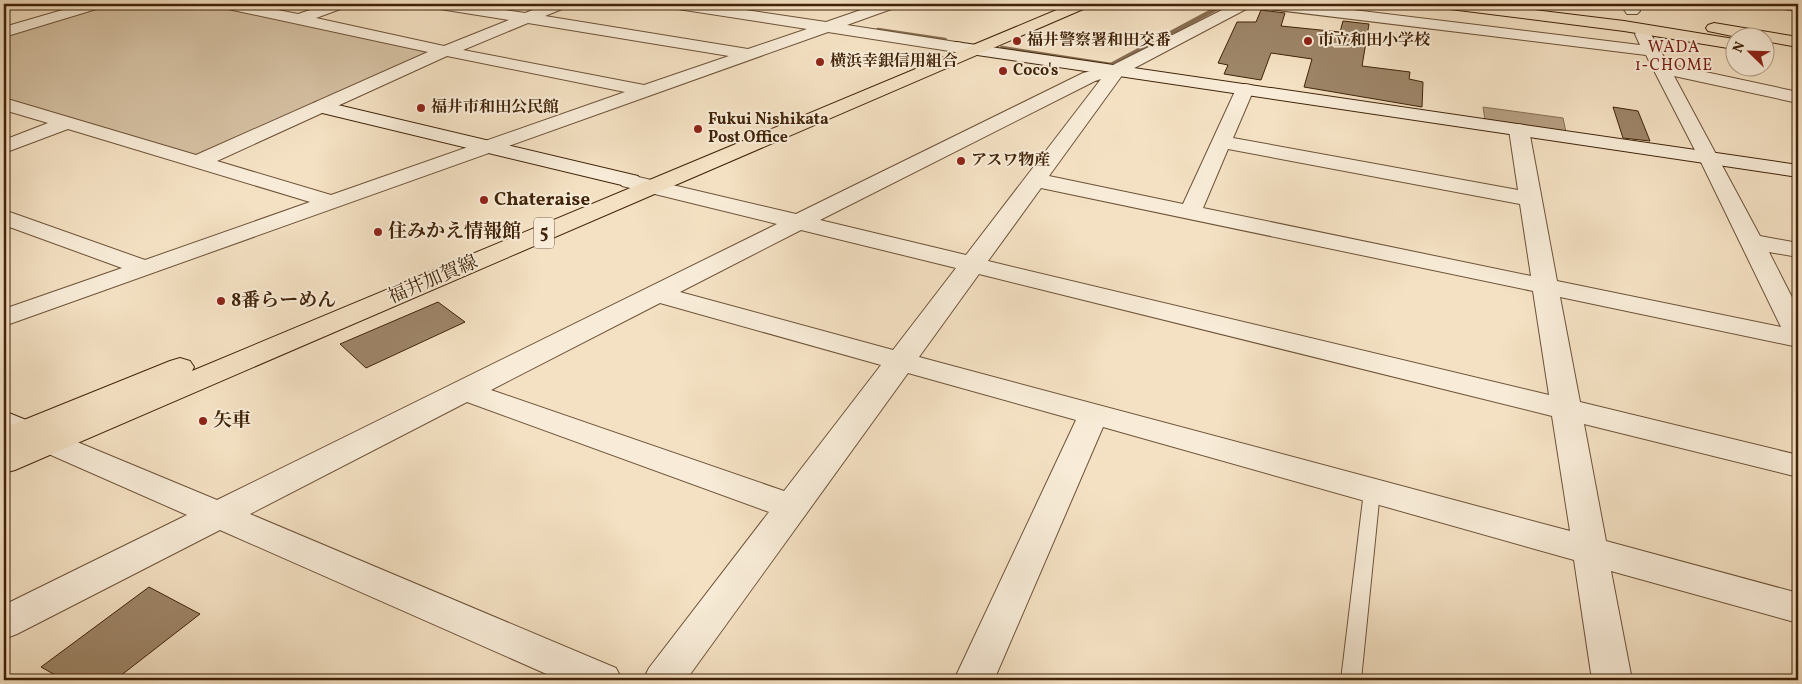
<svg xmlns="http://www.w3.org/2000/svg" width="1802" height="684" font-family="Vollkorn,'Noto Serif JP',serif">
<rect width="100%" height="100%" fill="#f4e1c3"/>
<filter id="stains"><feTurbulence type="fractalNoise" baseFrequency=".004" numOctaves="4"/><feColorMatrix values="0 0 0 0 .2 0 0 0 0 .09 0 0 0 0 .02 0 0 0 .5 -.17"/></filter>
<radialGradient id="worn" r=".72"><stop offset=".6" stop-color="#630" stop-opacity="0"/><stop offset="1" stop-color="#630" stop-opacity=".3"/></radialGradient>
<path fill="#d5c1a3" stroke="#8a7256" d="M109 4H212L428 50V54L197 156 4 98V35Z"/>
<path fill="#b7a083" stroke="#876e52" d="M1483 107 1563 118 1566 132 1485 120Z"/>
<g fill="none" stroke-linecap="round" stroke-linejoin="round">
<g stroke="#876e52" stroke-width="4.5">
<path d="M878 30 945 40"/>
<path d="M1002 48 1111 65 1225 4"/>
</g>
</g>
<g fill="#9e8669" stroke="#402308">
<path d="M1261 10 1285 13 1281 26 1340 32 1343 21 1369 24 1362 66 1410 72 1409 79 1423 82 1422 107 1304 87 1312 59 1271 53 1261 80 1224 74 1228 65 1218 63 1237 22H1256Z"/>
<path d="M1613 107 1638 111 1650 141 1623 138Z"/>
<path d="M438 302 465 322 366 368 340 344Z"/>
<path d="M149 587 200 614 115 680H64L41 667Z"/>
</g>
<g fill="none" stroke-linecap="round" stroke-linejoin="round">
<defs>
<path id="lane" d="M1372 485 1378 487 1380 491 1361 680H1341L1364 491 1366 487Z"/>
<g id="street">
<path d="M83 4H106L103 7 4 37V27Z"/>
<path d="M220 4H248L298 14 328 4H348L346 7 316 18 444 46 509 20 440 9 435 7 433 4H466L525 13 549 4H569L567 7 545 16 748 49 807 29 678 9 673 7 670 4H706L826 22 878 4H899L897 7 847 25 956 42 962 43 964 47 962 51 956 52 828 32 4 326V309L122 268 4 225V210L145 260 310 202 68 129 4 153V140L48 123 4 110V98L196 155 428 52 228 9 223 7ZM528 23 729 56 644 85 463 50ZM447 56 625 92 331 195 217 161Z"/>
<path d="M1234 4H1253L1250 7 1123 74 1049 176 1183 204 1236 89 1239 85 1245 84 1251 85 1254 89 1233 138 1518 190 1509 130 1512 126 1519 124 1526 126 1529 130 1557 281 1781 327 1699 158 1646 55 1269 9 1264 7 1261 4H1304L1640 45 1635 34 1637 31H1649L1668 64 1798 92V103L1674 76 1760 236 1798 243V257L1769 252 1798 309V347L1560 297 1580 402 1798 455V477L1584 424 1606 541 1798 593V623L1611 571 1632 680H1592L1574 560 1103 427 994 680H954L1076 420 908 373 686 680H643L649 668 769 512 467 402 250 514 616 668 622 680H560L220 530 17 634 4 639V605L187 515 19 441 15 434 19 427 30 424 41 427 217 500 777 224 622 186 619 181 622 176 630 175 796 214 1083 73 1111 66ZM1101 79 966 255 820 220 1095 81ZM1228 149 1520 204 1531 276 1203 208ZM1041 188 1533 291 1549 395 988 261ZM801 230 956 268 893 350 680 292ZM979 274 1552 416 1570 531 919 357ZM660 303 881 365 784 491 491 390Z"/>
<path d="M1620 4H1635L1640 11 1637 14H1627Z"/>
<path d="M1767 4H1798V11L1770 7Z"/>
</g>
<g id="secondary">
<path d="M956 42 1798 165V177L950 51 948 47 950 43Z"/>
<path d="M321 101 638 176 641 181 638 186 630 187 314 111 312 107 314 103Z"/>
<path d="M4 411 36 424 40 431 36 438 25 441 4 433Z"/>
</g>
<path id="primary" d="M1071 4H1091L1088 7 15 470 4 473V428L170 361 180 358 190 361 194 367 192 371Z"/>
<g id="highway">
<path d="M1443 4H1484L1624 21 1734 39V49L1624 31 1450 9 1445 7Z"/>
<path d="M1714 23 1798 37V47L1764 41V38H1742L1708 31 1706 28 1708 25Z"/>
</g>
</defs>
<use href="#lane" stroke="#6d5237" stroke-width="2"/>
<use href="#street" stroke="#6d5237" stroke-width="2"/>
<use href="#secondary" stroke="#402308" stroke-width="2"/>
<use href="#primary" stroke="#402308" stroke-width="2"/>
<use href="#highway" stroke="#402308" stroke-width="2"/>
<use href="#lane" fill="#f8ecd8" fill-rule="evenodd"/>
<use href="#street" fill="#f8ecd8" fill-rule="evenodd"/>
<use href="#secondary" fill="#f8ecd8" fill-rule="evenodd"/>
<use href="#primary" fill="#f4e1c3" fill-rule="evenodd"/>
<use href="#highway" fill="#f4e1c3" fill-rule="evenodd"/>
</g>
<g fill="#8f2418" stroke="#f8ecd8" stroke-width="2">
<circle cx="1017" cy="41" r="5"/>
<circle cx="1308" cy="41" r="5"/>
<circle cx="820" cy="62" r="5"/>
<circle cx="1003" cy="71" r="5"/>
<circle cx="421" cy="108" r="5"/>
<circle cx="698" cy="129" r="5"/>
<circle cx="961" cy="161" r="5"/>
<circle cx="484" cy="200" r="5"/>
<circle cx="378" cy="232" r="5"/>
<circle cx="221" cy="301" r="5"/>
<circle cx="203" cy="421" r="5"/>
</g>
<g text-anchor="middle" dominant-baseline="central" stroke-width="4" stroke-linejoin="round" paint-order="stroke">
<g font-size="16" font-weight="bold" fill="#402308" stroke="#f8ecd8" text-anchor="start">
<text x="1027" y="41">福井警察署和田交番</text>
<text x="1318" y="41">市立和田小学校</text>
<text x="830" y="62">横浜幸銀信用組合</text>
<text x="1013" y="71">Coco's</text>
<text x="431" y="108">福井市和田公民館</text>
<text x="708" y="120">Fukui Nishikata<tspan x="708" dy="18">Post Office</tspan></text>
<text x="971" y="161">アスワ物産</text>
</g>
<g font-size="16" letter-spacing="1" fill="#7a1f14" stroke="#f8ecd8">
<text x="1674" y="48">WADA<tspan x="1674" dy="18">1-CHOME</tspan></text>
</g>
<rect fill="#f8ecd8" stroke="#775f46" stroke-width="1" x="534" y="217.5" width="20" height="31" rx="4"/>
<g font-size="18" font-weight="bold" fill="#402308">
<text x="544" y="233">5</text>
</g>
<g font-size="19" font-weight="bold" fill="#402308" stroke="#f8ecd8" text-anchor="start">
<text x="494" y="200">Chateraise</text>
<text x="388" y="232">住みかえ情報館</text>
<text x="231" y="301">8番らーめん</text>
<text x="213" y="421">矢車</text>
</g>
<g font-size="19" fill="#402308" stroke="#f8ecd8">
<text transform="translate(433 280) rotate(-23)">福井加賀線</text>
</g>
</g>
<rect width="1802" height="684" fill="none" stroke="#f4e1c3" stroke-width="20"/>
<rect x="5" y="5" width="1792" height="674" fill="none" stroke="#402308" stroke-width="2.5"/>
<rect x="10" y="10" width="1782" height="664" fill="none" stroke="#402308"/>
<g transform="translate(1750 52) rotate(293)"><circle r="24" fill="#f8ecd8" stroke="#ae9c85"/>
<path d="M0-4L9 19L0 12L-9 19Z" fill="#8f2418"/>
<text y="-8" font-size="14" font-weight="bold" text-anchor="middle" fill="#402308">N</text>
</g>
<rect width="100%" height="100%" filter="url(#stains)"/>
<rect width="100%" height="100%" fill="url(#worn)"/>
</svg>
